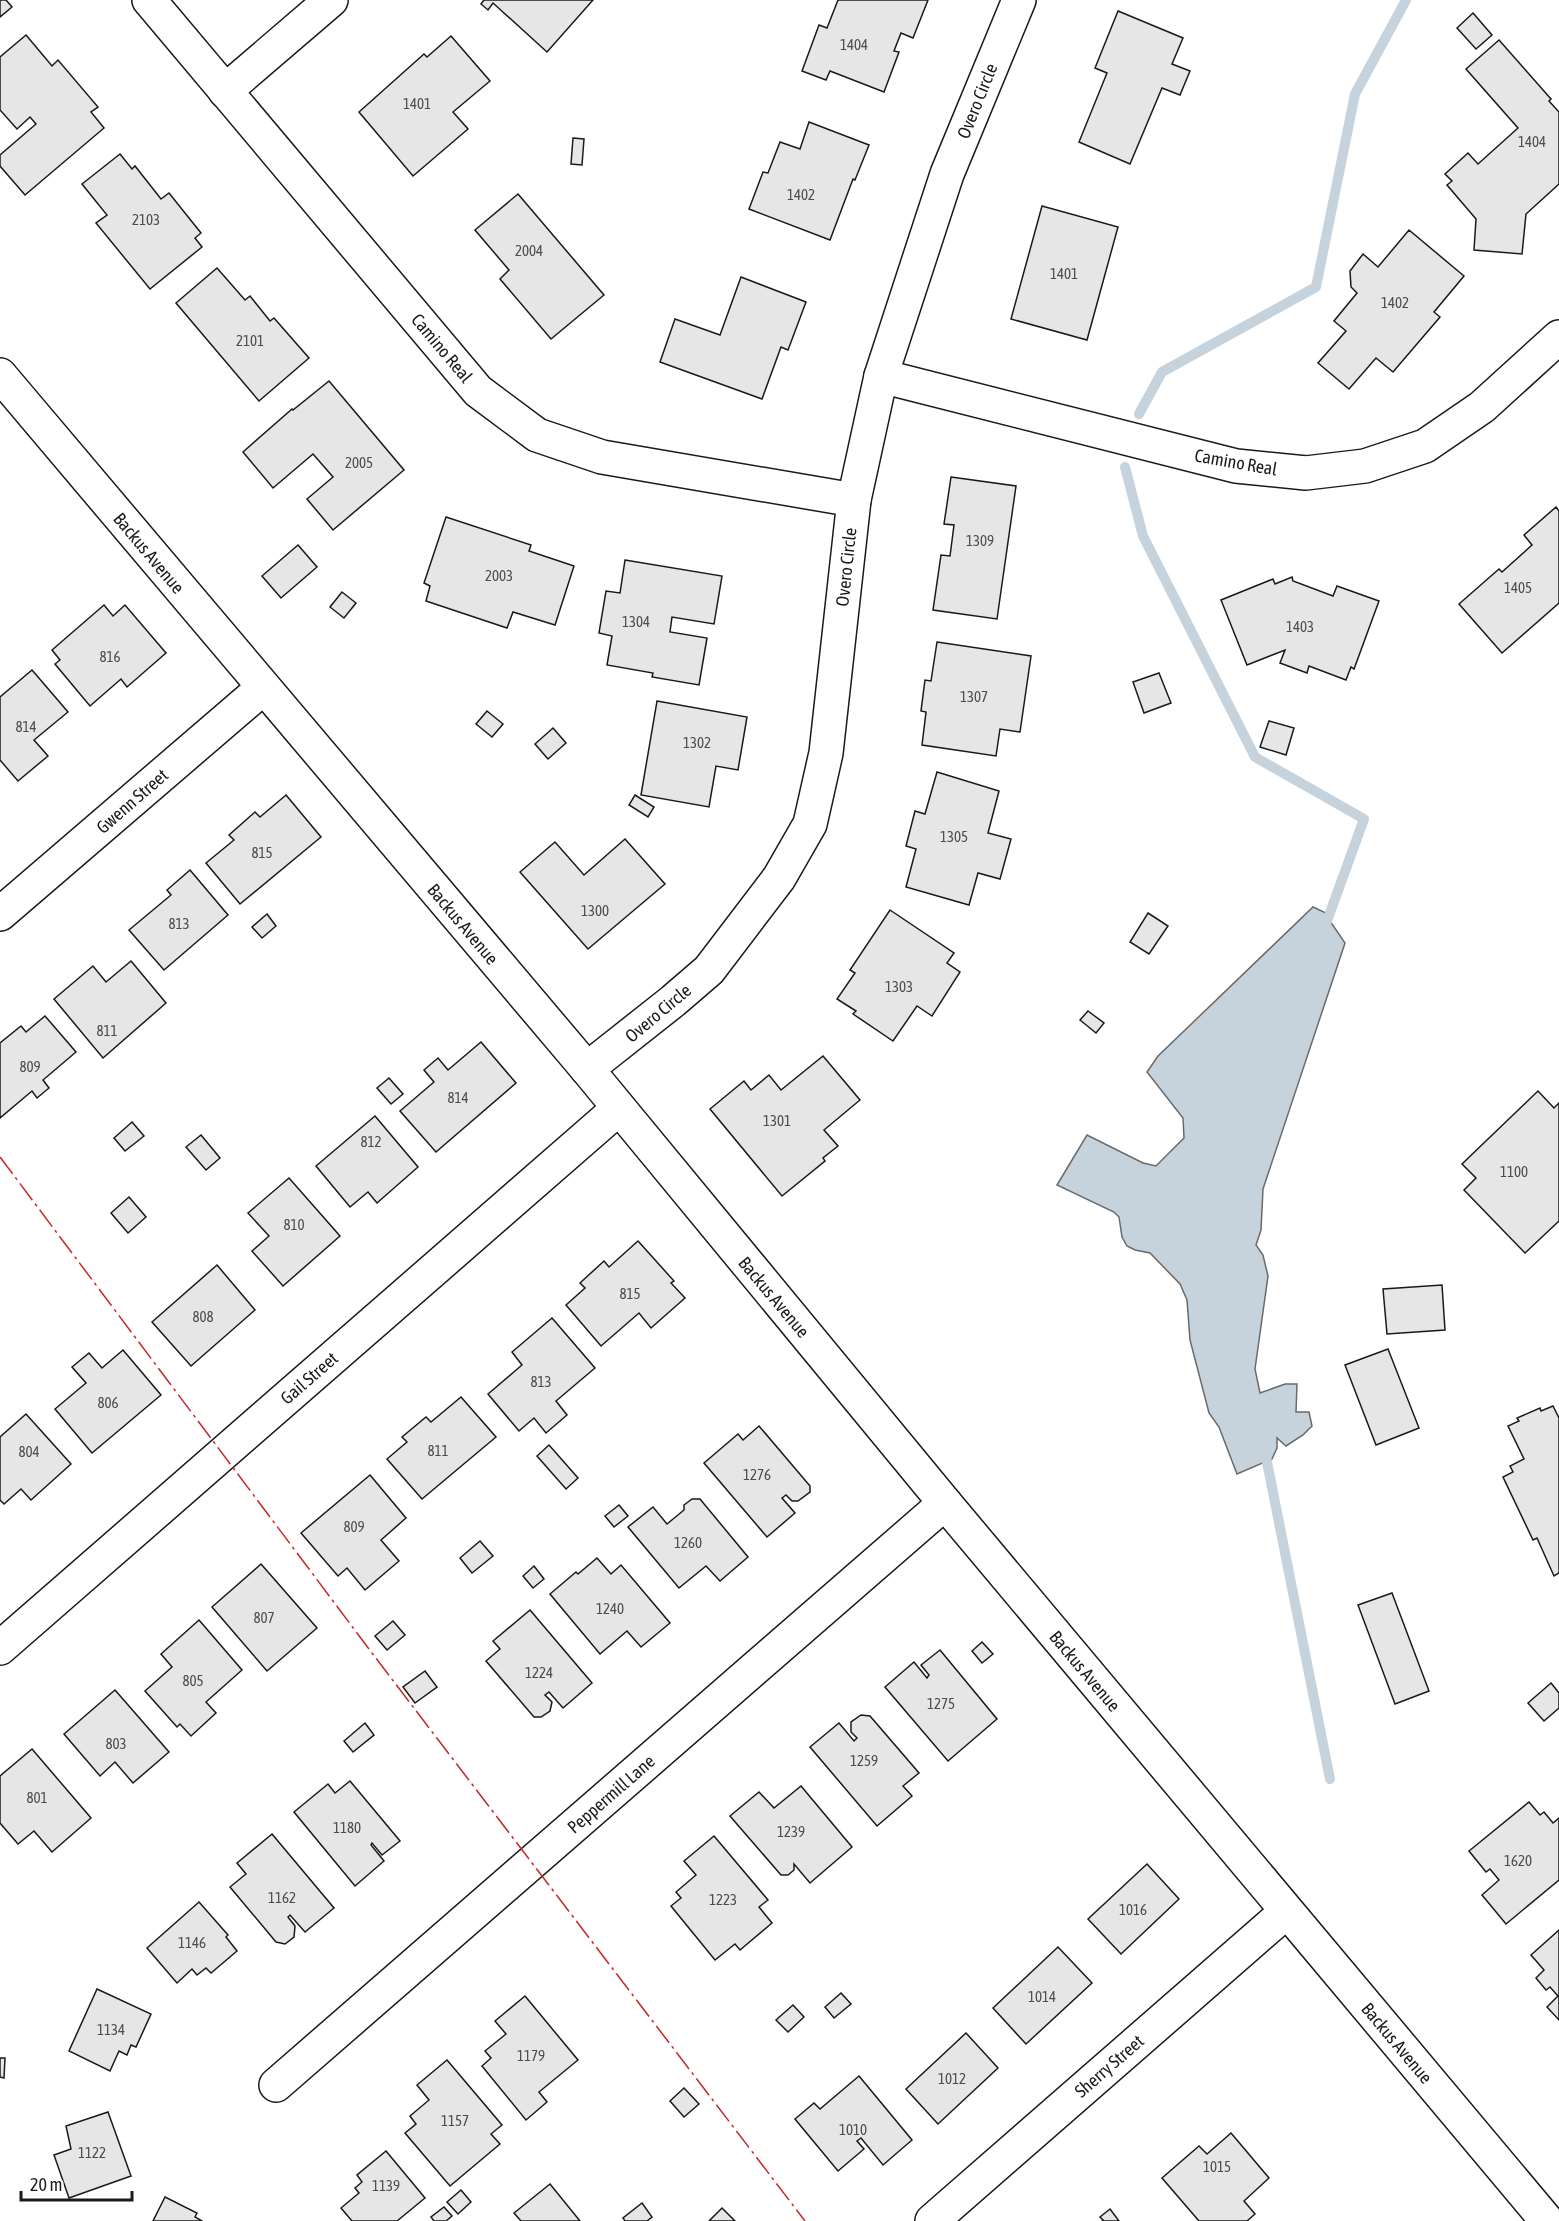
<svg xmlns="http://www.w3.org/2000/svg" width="1559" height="2221" font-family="'Asap Condensed',sans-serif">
<rect width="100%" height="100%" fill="#fff"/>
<path fill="#c6d2dc" stroke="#6a6a6a" stroke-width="1.5" d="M1313 907 1324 912 1345 943 1263 1189 1261 1230 1256 1245 1263 1255 1268 1276 1255 1369 1260 1393 1285 1384H1297L1296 1412H1309L1312 1426 1303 1435 1286 1446 1277 1438V1448L1272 1459 1237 1474 1219 1427 1209 1413 1190 1340 1187 1300 1180 1284 1150 1253 1135 1250 1127 1246 1122 1237 1119 1217 1114 1212 1057 1185 1087 1135 1143 1163 1156 1166 1184 1138 1183 1118 1147 1072 1158 1056Z"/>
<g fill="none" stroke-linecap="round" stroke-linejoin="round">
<g stroke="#c6d2dc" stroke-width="10">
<path d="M1139 414 1162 372 1316 287 1355 94 1406 0"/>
<path d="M1125 467 1143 536 1255 757 1364 819 1323 932"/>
<path d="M1264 1447 1330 1779"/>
</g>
</g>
<g fill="#e6e6e6" stroke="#1a1a1a" stroke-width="1.5">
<path d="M0 0H6L12 7 0 17Z"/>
<path d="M484 0H593L547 52 493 3 488 10 481 4Z"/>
<path d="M838 0H928L913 38 901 33 894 51 899 52 884 92 830 71 826 80 802 71 819 25 827 28Z"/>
<path d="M1118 11 1183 38 1172 64 1190 71 1180 95 1162 88 1130 164 1079 142 1107 73 1095 68Z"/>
<path d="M1473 13 1492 35 1476 49 1457 28Z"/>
<path d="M26 35 52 66 58 60 98 107 91 112 104 128 25 195 0 166V155L36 124 30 117 17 129 0 110V57Z"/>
<path d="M451 36 490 81 453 112 468 129 413 176 359 112 424 54 427 57Z"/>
<path d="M1499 40 1551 99 1549 101 1559 112V184L1526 214 1522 254 1474 250 1476 219 1447 185 1452 181 1445 174 1468 153 1478 164 1518 128 1466 69Z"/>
<path d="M809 122 869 145 855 180 853 179 830 240 749 209 763 172 768 173 780 142 800 149Z"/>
<path d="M573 138 584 139 582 165 571 164Z"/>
<path d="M120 154 132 169 135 166 161 199 169 193 201 233 195 238 202 247 150 289 96 223 107 215 82 184Z"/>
<path d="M518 194 604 295 551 339 500 279 509 270 475 230Z"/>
<path d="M1042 206 1118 227 1087 340 1011 319Z"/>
<path d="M1409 230 1464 276 1434 312 1440 317 1393 372 1376 358 1349 389 1318 363 1346 331 1334 321 1357 293 1351 287 1350 271 1363 254 1378 267Z"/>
<path d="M217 268 245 300 250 296 270 321 274 318 309 358 259 401 176 303Z"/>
<path d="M741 277 806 302 788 350 781 347 762 399 660 362 675 319 720 335Z"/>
<path d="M329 381 404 470 333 530 307 499 333 477 313 454 273 488 243 452 292 409 293 410Z"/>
<path d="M951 477 1016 486 997 619 933 610 941 555 950 556 954 525 944 524Z"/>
<path d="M1556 507 1559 511V603L1502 653 1459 604 1499 569 1502 572 1532 545 1524 535Z"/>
<path d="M446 517 531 545 529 551 574 566 555 625 513 612 507 628 426 601 430 586 424 583Z"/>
<path d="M298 545 317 567 281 598 262 576Z"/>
<path d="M625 560 722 576 714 624 672 617 670 632 707 638 699 685 652 677 653 673 607 665 612 636 599 633 606 591 620 593Z"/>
<path d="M1292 577 1293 581 1333 596 1337 586 1379 601 1354 669 1351 667 1346 680 1309 666 1307 673 1280 663 1285 650 1247 665 1221 600 1273 579 1275 584Z"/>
<path d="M342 592 356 603 344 618 330 607Z"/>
<path d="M104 605 113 616 125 605 166 653 127 687 121 679 90 706 55 664 60 660 52 650Z"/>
<path d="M937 642 1031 656 1020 732 1000 729 996 756 922 745 926 712 921 711 925 680 931 681Z"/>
<path d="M32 670 68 712 34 740 48 756 18 781 0 760V697Z"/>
<path d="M1159 673 1171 703 1144 713 1133 682Z"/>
<path d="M657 701 747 717 738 770 716 766 709 807 641 795Z"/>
<path d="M487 711 503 724 492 737 476 724Z"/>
<path d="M1269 721 1294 728 1286 755 1260 747Z"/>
<path d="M553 728 566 743 548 759 535 744Z"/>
<path d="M937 772 999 791 988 833 1011 839 1000 879 978 873 969 905 906 887 916 849 906 846 915 811 925 814Z"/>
<path d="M286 795 321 837 240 904 206 863 234 840 229 835 255 812 260 817Z"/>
<path d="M635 795 654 807 648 817 629 805Z"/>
<path d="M625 839 665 884 588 949 520 872 555 842 584 875Z"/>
<path d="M190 870 228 915 164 970 129 930 171 895 167 890Z"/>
<path d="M890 910 954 953 947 963 960 972 932 1016 917 1006 893 1041 853 1014 856 1011 837 999 855 973 850 970Z"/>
<path d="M1148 913 1168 926 1149 954 1130 942Z"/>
<path d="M267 914 276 926 262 938 252 927Z"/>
<path d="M131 961 166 1003 103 1058 54 999 93 966 106 982Z"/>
<path d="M1088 1011 1104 1023 1096 1033 1080 1020Z"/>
<path d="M45 1016 76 1052 43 1080 49 1088 37 1098 32 1091 0 1118V1043L21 1026 26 1032Z"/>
<path d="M481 1042 516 1083 436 1152 400 1111 434 1082 424 1070 438 1058 448 1070Z"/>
<path d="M823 1056 860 1100 824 1130 838 1146 823 1158 825 1161 782 1196 710 1109 744 1081 751 1090 769 1075 781 1090Z"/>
<path d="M389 1078 403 1094 391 1104 377 1088Z"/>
<path d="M1538 1091 1554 1108 1559 1103V1221L1525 1253 1464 1190 1476 1178 1462 1164Z"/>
<path d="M375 1116 418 1167 377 1203 368 1192 350 1207 316 1166Z"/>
<path d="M132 1122 144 1136 125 1151 114 1138Z"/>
<path d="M201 1135 220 1158 206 1170 186 1147Z"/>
<path d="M289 1178 340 1236 283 1286 252 1251 269 1236 248 1213Z"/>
<path d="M129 1197 146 1217 128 1233 111 1213Z"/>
<path d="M638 1241 674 1281 671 1283 685 1298 651 1328 639 1313 601 1346 566 1305 585 1288 580 1283 604 1261 609 1267Z"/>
<path d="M217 1265 255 1310 191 1366 152 1322Z"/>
<path d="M1442 1285 1445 1330 1387 1334 1383 1289Z"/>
<path d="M552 1318 595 1368 556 1401 567 1415 546 1433 534 1418 519 1431 488 1394 522 1365 512 1352Z"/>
<path d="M1388 1349 1419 1428 1376 1445 1345 1365Z"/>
<path d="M123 1350 161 1395 92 1453 55 1409 86 1383 72 1367 89 1353 102 1368Z"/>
<path d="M461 1397 496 1437 422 1499 387 1459 407 1442 402 1437 426 1417 431 1422Z"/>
<path d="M1553 1406 1559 1418V1573L1554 1576 1537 1538 1533 1540 1503 1477 1513 1472 1510 1466 1524 1459 1508 1426 1519 1421 1517 1418 1540 1408 1541 1411Z"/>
<path d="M26 1414 71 1464 31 1500 21 1489 4 1504 0 1500V1437Z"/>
<path d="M759 1426 810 1486V1492L798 1501H792L786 1495 782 1498 795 1513 767 1537 704 1463 738 1434 743 1440Z"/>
<path d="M549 1445 578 1478 566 1489 537 1456Z"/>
<path d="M370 1475 406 1518 381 1540 399 1561 365 1590 347 1568 338 1576 301 1533Z"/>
<path d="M692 1499H700L748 1557 720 1581 706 1566 679 1588 628 1527 653 1507 667 1524 684 1510V1505Z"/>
<path d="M619 1505 628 1516 614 1527 605 1516Z"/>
<path d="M480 1541 493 1556 472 1573 460 1558Z"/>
<path d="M597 1558 611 1574 621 1565 670 1623 641 1647 627 1631 600 1654 550 1594 576 1572 578 1574Z"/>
<path d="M261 1564 317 1628 267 1671 212 1607Z"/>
<path d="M534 1566 544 1579 533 1588 523 1576Z"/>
<path d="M1392 1593 1429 1691 1395 1704 1358 1605Z"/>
<path d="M530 1610 592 1683 563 1708 549 1692 545 1695 552 1702 550 1711 541 1717H534L486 1661 500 1649 493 1641Z"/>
<path d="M199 1620 242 1670 206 1702 216 1713 191 1736 180 1724 177 1727 145 1691 172 1667 161 1654Z"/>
<path d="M393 1621 405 1635 387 1650 375 1636Z"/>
<path d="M982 1642 993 1654 982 1663 972 1651Z"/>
<path d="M940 1650 997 1719 948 1761 885 1687 914 1662 927 1678 929 1675 921 1665Z"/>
<path d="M425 1671 437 1687 415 1703 403 1687Z"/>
<path d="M1551 1683 1559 1693V1708L1544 1721 1528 1703Z"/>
<path d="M115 1690 169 1752 133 1783 115 1762 100 1776 64 1734Z"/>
<path d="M861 1715 870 1716 919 1773 903 1786 912 1796 877 1826 810 1747 839 1723 854 1741 857 1738 851 1732V1722Z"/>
<path d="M365 1723 374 1735 353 1752 344 1741Z"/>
<path d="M32 1749 91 1818 52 1852 34 1831 18 1844 0 1823V1776Z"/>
<path d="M350 1781 400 1841 382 1855 372 1843 371 1845 384 1861 355 1886 294 1812 328 1784 335 1793Z"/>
<path d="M801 1786 852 1847 810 1883 794 1864V1870L788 1875H781L730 1816 759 1792 774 1808Z"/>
<path d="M1529 1802 1540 1815 1544 1812 1553 1823 1559 1818V1880L1506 1924 1482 1895 1499 1880 1490 1869 1486 1872 1469 1851Z"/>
<path d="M272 1834 334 1908 305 1932 290 1915 288 1917 295 1926 294 1937 285 1944 276 1942 230 1887 246 1874 237 1863Z"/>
<path d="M714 1836 768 1900 759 1907 772 1923 740 1950 735 1944 715 1960 671 1906 681 1898 676 1892 696 1875 684 1861Z"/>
<path d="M1147 1864 1179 1899 1121 1954 1088 1919Z"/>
<path d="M199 1902 228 1935 226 1937 237 1951 211 1973 206 1968 197 1975 192 1969 177 1983 147 1948Z"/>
<path d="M1559 1930V2020L1547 2007 1558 1996 1550 1987 1546 1990 1536 1978 1544 1970 1531 1955Z"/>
<path d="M1058 1947 1092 1983 1026 2044 993 2008Z"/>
<path d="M97 1989 151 2014 136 2047 131 2045 127 2055 119 2051 110 2071 69 2051Z"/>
<path d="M841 1993 851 2004 834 2018 825 2007Z"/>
<path d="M525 1996 578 2060 539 2092 547 2102 526 2120 482 2066 491 2058 485 2051 506 2034 495 2021Z"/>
<path d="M793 2005 804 2017 788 2032 776 2020Z"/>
<path d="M966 2033 998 2068 938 2124 906 2089Z"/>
<path d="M0 2058H5L4 2078 0 2077Z"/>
<path d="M447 2060 502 2125 491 2134 500 2144 450 2186 405 2133 416 2124 410 2116 429 2100 417 2085Z"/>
<path d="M859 2076 912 2140 883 2165 861 2138 857 2141 864 2149 838 2171 795 2119 814 2103 820 2109Z"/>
<path d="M684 2088 699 2104 684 2117 670 2101Z"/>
<path d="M108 2112 131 2176 69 2198 54 2155 71 2149 66 2126Z"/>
<path d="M1231 2133 1269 2178 1244 2201 1255 2214 1247 2221H1199L1162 2178 1199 2146 1207 2154Z"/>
<path d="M386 2151 425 2198 397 2221H352L341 2208 359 2193 355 2188 362 2182 357 2175Z"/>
<path d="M550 2184 580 2221H521L514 2213Z"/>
<path d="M461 2190 471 2202 458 2214 447 2202Z"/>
<path d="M165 2197 197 2213 195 2217 202 2221H153Z"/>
<path d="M642 2203 652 2217 647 2221H625L623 2218Z"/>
<path d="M444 2207 452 2216 446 2221H434L431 2217Z"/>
<path d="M722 2208 735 2221H709Z"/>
<path d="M1110 2209 1119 2221H1102L1103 2220 1100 2217Z"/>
</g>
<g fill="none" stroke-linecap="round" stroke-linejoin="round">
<defs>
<g id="minor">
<path d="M149 0 478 391 537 435 602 457 854 500"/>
<path d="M225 91 331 0"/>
<path d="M0 375 587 1069 945 1503 1547 2221"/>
<path d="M881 376 1236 466 1306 473 1365 466 1425 446 1482 407 1559 337"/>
<path d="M0 914 263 688"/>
<path d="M587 1069 673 1001 709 970 779 878 810 824 826 753 854 500 881 376 947 174 1019 0"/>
<path d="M0 1648 618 1109"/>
<path d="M276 2085 945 1503"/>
<path d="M932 2221 1286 1912"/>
</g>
</defs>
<use href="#minor" stroke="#1a1a1a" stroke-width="36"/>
<use href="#minor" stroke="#fff" stroke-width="33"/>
<path stroke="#c62828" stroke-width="1.5" stroke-dasharray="21 4.5 3 4.5" stroke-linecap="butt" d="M0 1157 372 1653 805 2221"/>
</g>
<g text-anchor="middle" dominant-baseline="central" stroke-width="4.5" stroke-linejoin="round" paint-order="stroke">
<g font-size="15" fill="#4d4d4d">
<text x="854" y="44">1404</text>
<text x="417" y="103">1401</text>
<text x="1532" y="141">1404</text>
<text x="801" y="194">1402</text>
<text x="146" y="219">2103</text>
<text x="529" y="250">2004</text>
<text x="1064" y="273">1401</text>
<text x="1395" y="302">1402</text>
<text x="250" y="340">2101</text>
<text x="359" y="462">2005</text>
<text x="980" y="540">1309</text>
<text x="499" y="575">2003</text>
<text x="1518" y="587">1405</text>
<text x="636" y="621">1304</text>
<text x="1300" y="626">1403</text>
<text x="110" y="656">816</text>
<text x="974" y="696">1307</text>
<text x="26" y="726">814</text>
<text x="697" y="742">1302</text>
<text x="954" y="836">1305</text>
<text x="262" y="852">815</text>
<text x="595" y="910">1300</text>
<text x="179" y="923">813</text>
<text x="899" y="986">1303</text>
<text x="107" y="1030">811</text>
<text x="30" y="1066">809</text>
<text x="458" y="1097">814</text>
<text x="777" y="1120">1301</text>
<text x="371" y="1141">812</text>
<text x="1514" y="1171">1100</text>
<text x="294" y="1224">810</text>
<text x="630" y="1293">815</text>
<text x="203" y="1316">808</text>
<text x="541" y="1381">813</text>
<text x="108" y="1402">806</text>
<text x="438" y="1450">811</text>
<text x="29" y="1451">804</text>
<text x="757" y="1474">1276</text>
<text x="354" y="1526">809</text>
<text x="688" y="1542">1260</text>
<text x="610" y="1608">1240</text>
<text x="264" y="1617">807</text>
<text x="539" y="1672">1224</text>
<text x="193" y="1680">805</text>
<text x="941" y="1703">1275</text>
<text x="116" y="1743">803</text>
<text x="864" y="1760">1259</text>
<text x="37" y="1797">801</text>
<text x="347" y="1827">1180</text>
<text x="791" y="1831">1239</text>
<text x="1518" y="1860">1620</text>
<text x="282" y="1897">1162</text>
<text x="723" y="1899">1223</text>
<text x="1133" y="1909">1016</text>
<text x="192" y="1942">1146</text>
<text x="1042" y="1996">1014</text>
<text x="111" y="2029">1134</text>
<text x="531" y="2055">1179</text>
<text x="952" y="2078">1012</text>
<text x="455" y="2120">1157</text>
<text x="853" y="2129">1010</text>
<text x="92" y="2152">1122</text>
<text x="1217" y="2166">1015</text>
<text x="386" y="2185">1139</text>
</g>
<g font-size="18" fill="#1a1a1a" stroke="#fff">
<text transform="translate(977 101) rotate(-68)">Overo Circle</text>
<text transform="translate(442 348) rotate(50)">Camino Real</text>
<text transform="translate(1236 462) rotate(10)">Camino Real</text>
<text transform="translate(149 553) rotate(50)">Backus Avenue</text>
<text transform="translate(846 567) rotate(-84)">Overo Circle</text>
<text transform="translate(132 801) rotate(-41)">Gwenn Street</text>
<text transform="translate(463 924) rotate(50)">Backus Avenue</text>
<text transform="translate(658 1013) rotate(-40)">Overo Circle</text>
<text transform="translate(774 1297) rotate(50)">Backus Avenue</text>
<text transform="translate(309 1378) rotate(-41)">Gail Street</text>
<text transform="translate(1085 1671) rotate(50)">Backus Avenue</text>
<text transform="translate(611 1794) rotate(-41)">Peppermill Lane</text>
<text transform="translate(1397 2043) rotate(50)">Backus Avenue</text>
<text transform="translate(1109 2066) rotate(-41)">Sherry Street</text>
</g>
</g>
<path d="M21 2191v9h111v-9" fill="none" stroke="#1a1a1a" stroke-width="3"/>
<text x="30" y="2191" font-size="18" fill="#1a1a1a" stroke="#ffffff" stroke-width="4.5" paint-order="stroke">20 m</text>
</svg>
